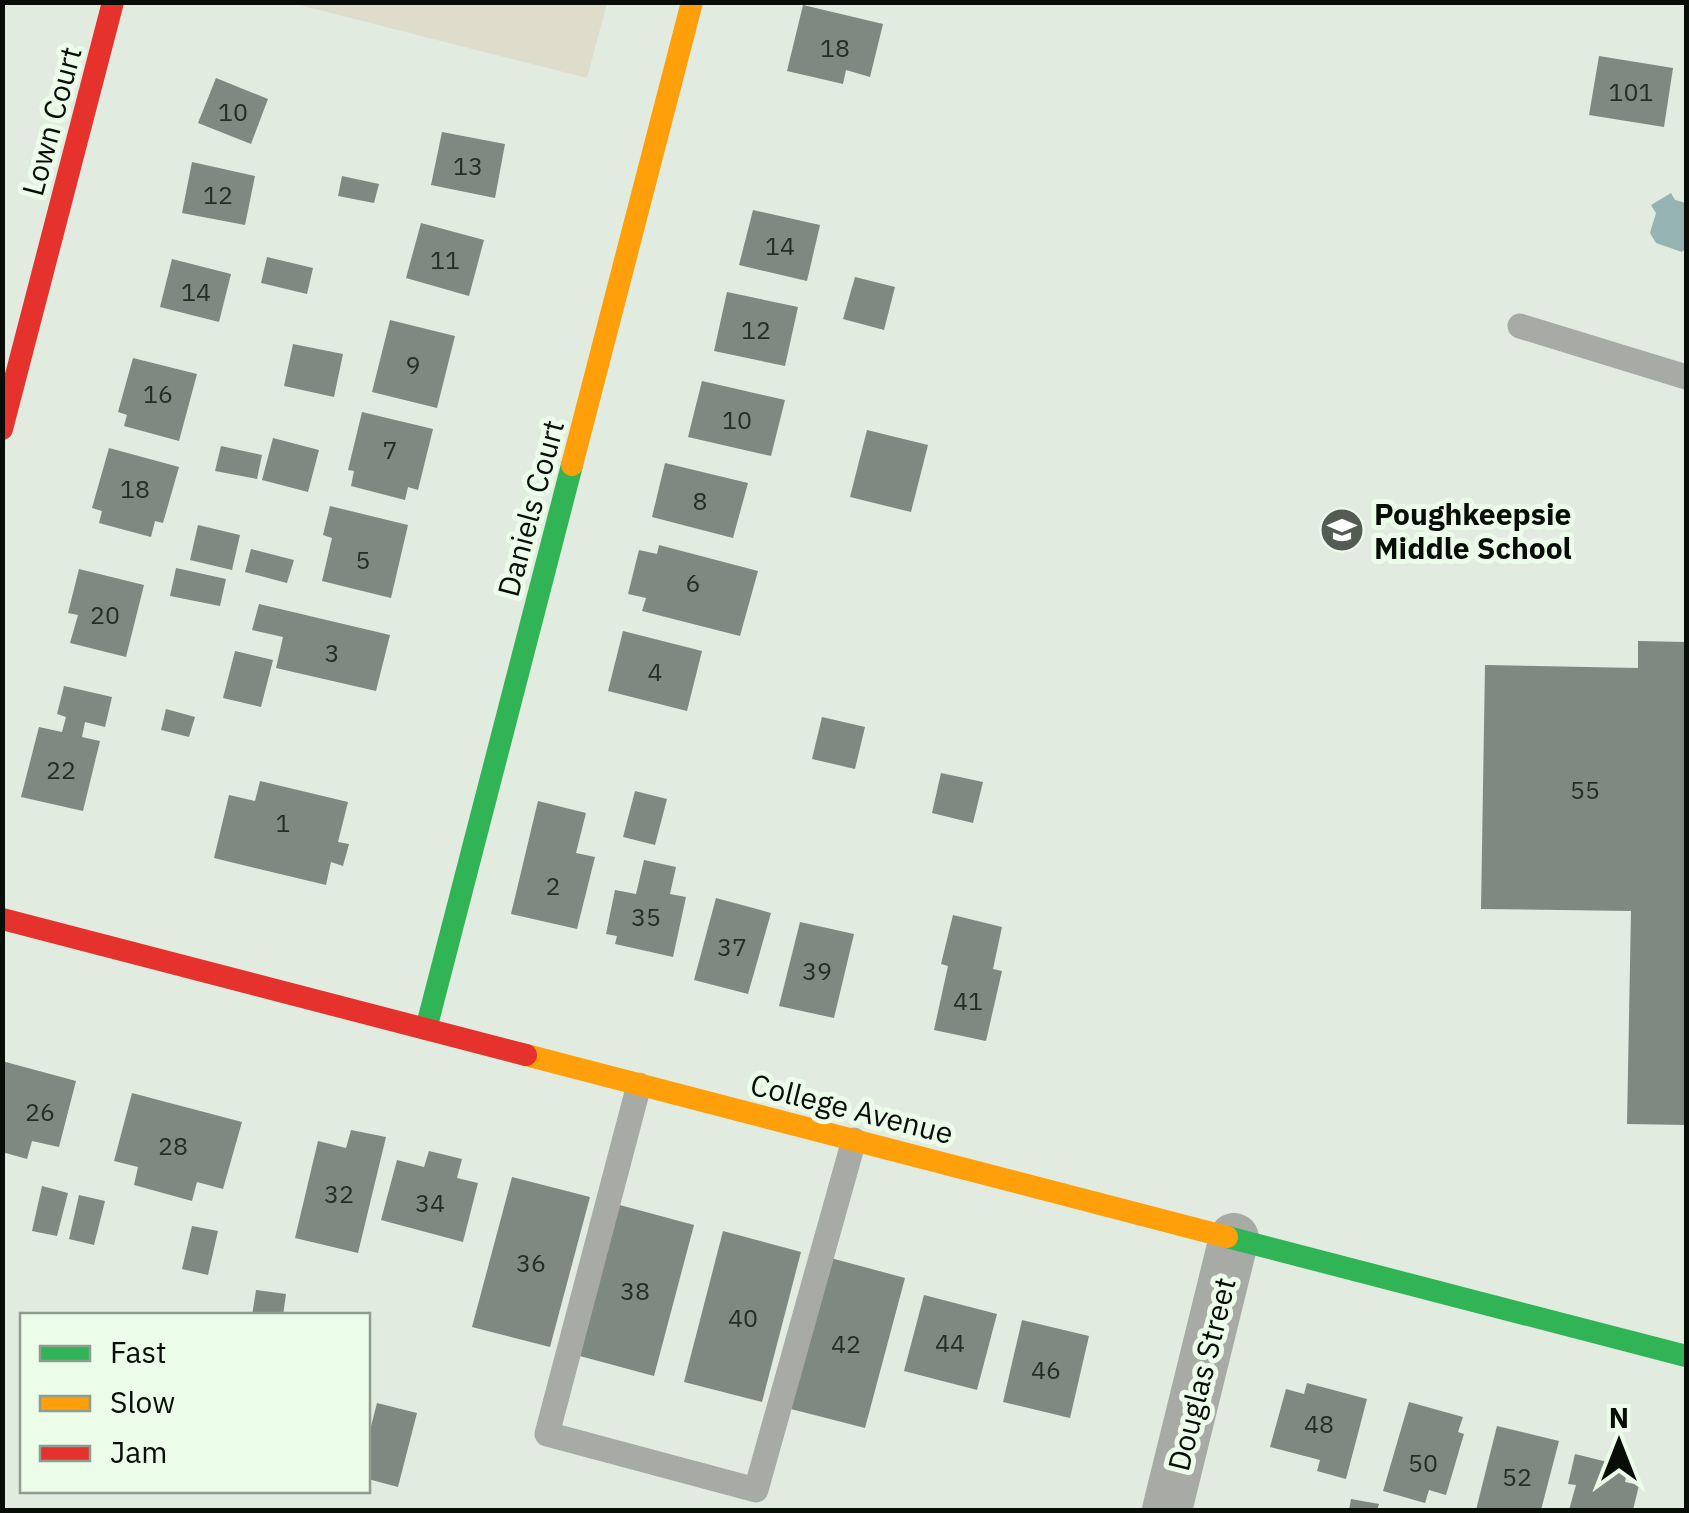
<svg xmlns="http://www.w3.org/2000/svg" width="1689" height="1513" font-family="'IBM Plex Sans',sans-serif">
<rect width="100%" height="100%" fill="#e1ebe0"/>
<path fill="#deddcb" d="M291 3 607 2V3L587 78Z"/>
<path fill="#95b4b1" d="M1671 193 1675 200 1686 203V248L1682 252 1656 243 1650 233 1656 213 1651 205Z"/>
<g fill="#7e8982">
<path d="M803 5 883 24 870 77 846 70 843 84 787 71Z"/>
<path d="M1599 56 1673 68 1664 127 1589 115Z"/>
<path d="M216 78 268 99 251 144 198 123Z"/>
<path d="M442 132 505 144 495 198 431 185Z"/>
<path d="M192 162 255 176 245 225 182 213Z"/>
<path d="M342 176 379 184 374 203 338 196Z"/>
<path d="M753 210 820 225 807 281 739 265Z"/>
<path d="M421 223 484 240 469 296 406 278Z"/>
<path d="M267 257 313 268 307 294 261 283Z"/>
<path d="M172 259 231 274 219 322 160 307Z"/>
<path d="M855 277 895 287 884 330 843 319Z"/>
<path d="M727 292 798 307 785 366 714 351Z"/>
<path d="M390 320 455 336 437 408 372 392Z"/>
<path d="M293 344 343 354 334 397 284 386Z"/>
<path d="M133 358 197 374 179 441 124 426 127 415 118 412Z"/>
<path d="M702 381 785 400 771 456 688 437Z"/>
<path d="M362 412 433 429 418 490 408 487 405 500 351 486 354 471 348 470Z"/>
<path d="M867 430 928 445 911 512 850 497Z"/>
<path d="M273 438 319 450 308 492 262 480Z"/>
<path d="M221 446 262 455 257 479 215 471Z"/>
<path d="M109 448 179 467 163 523 155 521 151 537 99 523 102 511 92 508Z"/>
<path d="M665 463 748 483 733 538 652 517Z"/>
<path d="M330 506 408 525 391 598 322 581 332 538 323 535Z"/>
<path d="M198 525 240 535 232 570 190 560Z"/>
<path d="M659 545 758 571 740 636 642 611 646 598 628 594 639 550 657 554Z"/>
<path d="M251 549 294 560 287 583 245 572Z"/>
<path d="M176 568 226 579 220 606 170 596Z"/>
<path d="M79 569 144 585 126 657 70 643 78 615 68 613Z"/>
<path d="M259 604 390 635 376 691 276 668 283 637 252 630Z"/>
<path d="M623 631 702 651 687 711 608 691Z"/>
<path d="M1638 641 1686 642V1125L1627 1124 1631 911 1481 909 1485 665 1638 668Z"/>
<path d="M235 651 273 660 261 707 223 698Z"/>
<path d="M64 686 112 697 105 727 85 722 82 737 100 741 83 811 21 797 39 727 62 732 66 717 57 714Z"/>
<path d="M166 709 195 717 189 737 161 730Z"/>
<path d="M822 717 865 727 855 769 812 759Z"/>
<path d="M941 773 983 782 973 823 932 813Z"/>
<path d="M260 781 348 802 338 842 349 844 343 866 331 862 326 885 214 858 229 795 255 801Z"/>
<path d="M635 791 667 799 655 845 623 837Z"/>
<path d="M538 801 586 813 576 853 595 857 577 929 511 914Z"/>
<path d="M644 860 676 867 670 894 686 897 673 957 615 944 617 936 606 934 615 890 636 894Z"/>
<path d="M716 898 771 913 748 994 694 980Z"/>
<path d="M953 915 1002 927 993 969 1002 971 986 1041 934 1030 948 966 941 964Z"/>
<path d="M800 922 854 934 834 1018 779 1006Z"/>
<path d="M2 1061 76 1081 59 1147 32 1141 27 1159 2 1152Z"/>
<path d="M132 1093 242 1122 223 1189 197 1182 192 1201 134 1185 138 1167 114 1161Z"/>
<path d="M351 1130 386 1137 358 1253 295 1238 318 1141 346 1148Z"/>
<path d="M429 1151 462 1159 457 1178 478 1183 463 1242 381 1220 397 1160 424 1167Z"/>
<path d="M512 1177 590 1197 550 1347 472 1327Z"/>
<path d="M42 1186 68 1193 57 1236 32 1231Z"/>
<path d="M79 1195 105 1201 94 1245 69 1239Z"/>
<path d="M616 1204 694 1225 654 1376 576 1355Z"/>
<path d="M192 1226 218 1231 208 1275 182 1269Z"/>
<path d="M723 1231 801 1252 762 1402 684 1382Z"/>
<path d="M827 1257 905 1278 865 1428 787 1408Z"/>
<path d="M256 1290 286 1294 283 1316H252Z"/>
<path d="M924 1295 997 1314 977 1390 904 1371Z"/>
<path d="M1022 1320 1089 1336 1070 1418 1003 1402Z"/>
<path d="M1307 1383 1367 1399 1346 1479 1317 1471 1320 1460 1270 1447 1286 1389 1304 1394Z"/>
<path d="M1409 1402 1463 1417 1458 1432 1464 1434 1446 1495 1429 1490 1425 1503 1383 1491Z"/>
<path d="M377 1403 417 1413 398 1487 368 1479V1438Z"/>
<path d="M1497 1426 1559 1441 1541 1510H1476Z"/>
<path d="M1575 1454 1628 1467 1625 1482 1639 1485 1633 1510H1569L1576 1485 1568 1484Z"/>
<path d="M1351 1499 1379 1504 1377 1510H1349Z"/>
</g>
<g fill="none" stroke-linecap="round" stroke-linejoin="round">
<g stroke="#a8aba5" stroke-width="25">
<path d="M1520 326 1686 377"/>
<path d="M639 1085 547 1434 756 1490 854 1140"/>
</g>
<path stroke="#a8aba5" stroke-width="50" d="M1167 1510 1234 1238"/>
<g stroke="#30b455" stroke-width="22">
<path d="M426 1029 572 465"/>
<path d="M1227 1237 1686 1356"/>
</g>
<g stroke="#ff9f0a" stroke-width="22">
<path d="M572 465 692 2"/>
<path d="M526 1055 1227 1237"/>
</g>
<g stroke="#e5322d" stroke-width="22">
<path d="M2 429 113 2"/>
<path d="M2 919 526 1055"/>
</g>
</g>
<defs>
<symbol id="school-disc" viewBox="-11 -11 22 22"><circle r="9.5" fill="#545b54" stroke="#ebfce9"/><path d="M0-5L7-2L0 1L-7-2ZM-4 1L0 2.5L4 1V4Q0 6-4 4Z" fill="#fff"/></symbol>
</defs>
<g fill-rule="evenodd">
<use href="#school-disc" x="1317" y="505" width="50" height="50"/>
</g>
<g text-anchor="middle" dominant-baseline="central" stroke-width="10" stroke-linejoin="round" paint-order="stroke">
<g font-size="25" fill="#262c26">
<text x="835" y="47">18</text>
<text x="1631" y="91">101</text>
<text x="233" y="111">10</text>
<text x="468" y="165">13</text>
<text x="218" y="194">12</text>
<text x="780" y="245">14</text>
<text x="445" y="259">11</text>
<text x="196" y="291">14</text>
<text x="756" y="329">12</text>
<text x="413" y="364">9</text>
<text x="158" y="393">16</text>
<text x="737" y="419">10</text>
<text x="390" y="449">7</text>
<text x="135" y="488">18</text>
<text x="700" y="500">8</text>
<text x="363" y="559">5</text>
<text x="693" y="582">6</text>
<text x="105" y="614">20</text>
<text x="332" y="652">3</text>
<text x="655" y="671">4</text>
<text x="61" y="769">22</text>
<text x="1585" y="789">55</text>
<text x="283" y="822">1</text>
<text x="553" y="885">2</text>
<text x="646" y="916">35</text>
<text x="732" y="946">37</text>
<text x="817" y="970">39</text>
<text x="968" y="1000">41</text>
<text x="40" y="1111">26</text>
<text x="173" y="1145">28</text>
<text x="339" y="1193">32</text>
<text x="430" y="1202">34</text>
<text x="531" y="1262">36</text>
<text x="635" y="1290">38</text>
<text x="743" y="1317">40</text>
<text x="950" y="1342">44</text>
<text x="846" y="1343">42</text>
<text x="1046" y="1369">46</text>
<text x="1319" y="1423">48</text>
<text x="1423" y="1462">50</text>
<text x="1517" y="1476">52</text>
</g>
<g font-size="30" fill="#080d08" stroke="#ebfce9">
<text transform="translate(51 121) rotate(-75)">Lown Court</text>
<text transform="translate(530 508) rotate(-75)">Daniels Court</text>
<text transform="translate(852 1108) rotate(14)">College Avenue</text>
<text transform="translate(1201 1374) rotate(-76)">Douglas Street</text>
</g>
<g font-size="30" font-weight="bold" fill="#080d08" stroke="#ebfce9" text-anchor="start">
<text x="1374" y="513">Poughkeepsie<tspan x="1374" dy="34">Middle School</tspan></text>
</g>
</g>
<rect width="1689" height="1513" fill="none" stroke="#080d08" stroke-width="10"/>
<rect x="20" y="1313" width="350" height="180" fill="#ebfce9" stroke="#909c8f" stroke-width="2.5"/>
<rect x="40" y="1346" width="50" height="15" fill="#30b455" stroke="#909c8f" stroke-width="2.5"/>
<text x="110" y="1363" font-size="30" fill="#080d08">Fast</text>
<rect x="40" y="1396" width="50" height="15" fill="#ff9f0a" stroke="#909c8f" stroke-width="2.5"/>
<text x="110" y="1413" font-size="30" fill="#080d08">Slow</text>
<rect x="40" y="1446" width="50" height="15" fill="#e5322d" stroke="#909c8f" stroke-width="2.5"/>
<text x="110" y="1463" font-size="30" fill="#080d08">Jam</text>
<g transform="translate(1619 1443)" stroke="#ebfce9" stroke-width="8" paint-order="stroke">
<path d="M0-8L18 38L0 25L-18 38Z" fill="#080d08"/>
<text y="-15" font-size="28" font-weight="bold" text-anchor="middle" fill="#080d08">N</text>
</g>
</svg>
